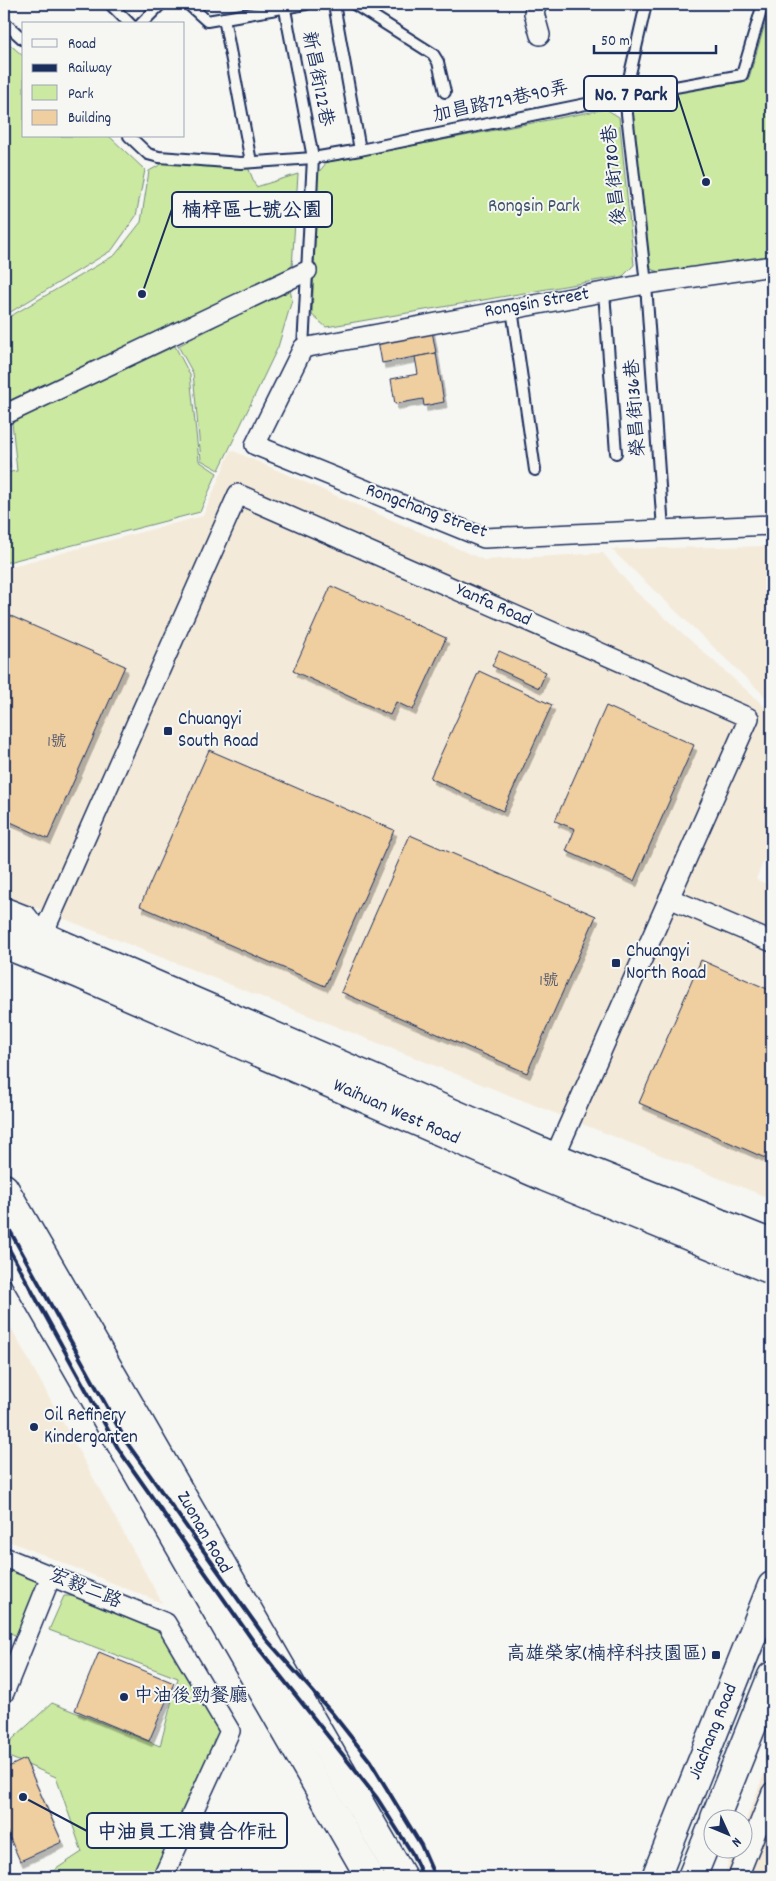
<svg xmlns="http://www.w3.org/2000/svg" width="776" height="1881" font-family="Dekko,'LXGW WenKai TC',sans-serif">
<defs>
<filter id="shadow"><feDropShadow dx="3" dy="5.5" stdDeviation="0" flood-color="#0004"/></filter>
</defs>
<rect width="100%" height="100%" fill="#f6f6f2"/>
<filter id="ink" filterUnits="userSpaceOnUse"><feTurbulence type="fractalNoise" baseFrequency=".02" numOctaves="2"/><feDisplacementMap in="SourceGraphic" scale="10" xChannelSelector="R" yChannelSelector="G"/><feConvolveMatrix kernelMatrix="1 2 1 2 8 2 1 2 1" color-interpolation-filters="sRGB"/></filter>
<g filter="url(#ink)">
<g fill="#f4ead9">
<path d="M231 450 484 560 603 553 635 591 772 713V840L756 879 772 887V1199L4 895V568L203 516Z"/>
<path d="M772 546V703L611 549Z"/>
<path d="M4 1315 162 1603 4 1539Z"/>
<path d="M772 1754V1877H723L734 1849 744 1848V1825Z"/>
</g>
<g fill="#cbe9a1" stroke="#738c80">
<path d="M771 4 772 256 665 274 650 269 630 109 642 98 748 81Z"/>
<path d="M4 39 24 57V136H109L145 170 136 216 112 250 4 316Z"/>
<path d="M606 109 619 117 634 265 623 276 326 327 312 315 318 173 327 162Z"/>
<path d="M165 162 248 167 256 187 298 174 292 268 4 403V320L115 255 141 222 149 171Z"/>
<path d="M286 289H290L292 300 278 347 219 470 201 460 193 373 178 346Z"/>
<path d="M175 346 190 375 199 461 217 473 200 512 4 563V473L17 471 12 422Z"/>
<path d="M4 1564 32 1574 38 1585 17 1636 4 1630Z"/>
<path d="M64 1596H77L160 1629 222 1731 162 1877H48L50 1873 82 1852 56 1777 4 1755V1747L52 1703 160 1746 178 1678 49 1630Z"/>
</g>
<g fill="#efcea0" stroke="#1b2f5e" filter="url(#shadow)">
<path d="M430 320 436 353 382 363 376 329Z"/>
<path d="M436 353 444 402 424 406 423 399 395 404 391 379 418 374 415 357Z"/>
<path d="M4 440 8 462 4 463Z"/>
<path d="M331 586 446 638 413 710 396 702 390 715 293 671Z"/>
<path d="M4 613 125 666 48 839 4 819Z"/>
<path d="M499 651 546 672 539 688 492 666Z"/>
<path d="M479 671 552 705 503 811 430 778Z"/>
<path d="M606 706 694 745 634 881 566 851 575 829 555 821Z"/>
<path d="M209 750 394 830 325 986 140 906Z"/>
<path d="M410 835 596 916 527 1073 341 992Z"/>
<path d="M701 960 772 991V1161L639 1103Z"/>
<path d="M99 1652 174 1683 149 1741 75 1710Z"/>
<path d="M25 1759 62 1842 20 1861 4 1825V1769Z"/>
</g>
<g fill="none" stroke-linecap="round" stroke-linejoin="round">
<defs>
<g id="lane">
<path d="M110 4 130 24"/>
<path d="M188 4 207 21 306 4"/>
<path d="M284 4 313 158 303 348"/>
<path d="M334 4 360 150"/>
<path d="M354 4 433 54 438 62 445 92"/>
<path d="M646 4 625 96 646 284 663 530"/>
<path d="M224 18 251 162"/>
<path d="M4 22 24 40"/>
<path d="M141 24 161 4"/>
<path d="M129 136 148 154 159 157 241 163 313 158 360 150 625 96 742 75 763 4"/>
<path d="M604 292 616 453"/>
<path d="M512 309 535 470"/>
</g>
<g id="street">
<path d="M537 4 534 13 540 35"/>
<path d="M772 266 646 284 303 348 255 445 484 538 772 525"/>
<path d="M4 415 307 271"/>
<path d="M669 898 772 942"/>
<path d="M4 907 27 916 42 936 238 494 749 718 550 1167"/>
<path d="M4 1557 166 1623 230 1731 163 1877"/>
<path d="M4 1693 51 1576"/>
<path d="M738 1877 772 1792"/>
</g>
<g id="secondary">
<path d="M4 921 42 936 554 1157 772 1244"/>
<path d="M4 944 77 973 545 1177 772 1270"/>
<path d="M4 1188 402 1877"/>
<path d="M4 1240 370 1877"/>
<path d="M715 1818 772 1676"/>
<path d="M656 1877 772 1586"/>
<path d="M692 1877 714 1823"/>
</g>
</defs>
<use href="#lane" stroke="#1b2f5e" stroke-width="14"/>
<use href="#street" stroke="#1b2f5e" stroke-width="22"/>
<use href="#secondary" stroke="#1b2f5e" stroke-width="31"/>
<use href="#lane" stroke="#f6f6f2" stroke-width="10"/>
<use href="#street" stroke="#f6f6f2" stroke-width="19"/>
<use href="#secondary" stroke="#f6f6f2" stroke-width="28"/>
<g stroke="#1b2f5e" stroke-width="4">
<path d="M4 1220 127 1443 267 1640 332 1713 370 1761 421 1845 435 1877"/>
<path d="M4 1240 119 1450 256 1645 377 1798 412 1853 423 1877"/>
</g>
</g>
</g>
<g fill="#1b2f5e" stroke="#f6f6f2" stroke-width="2">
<rect x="163" y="726" width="10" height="10" rx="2.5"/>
<rect x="611" y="958" width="10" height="10" rx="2.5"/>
<circle cx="34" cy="1427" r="5"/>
<rect x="711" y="1650" width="10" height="10" rx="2.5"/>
<circle cx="124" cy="1697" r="5"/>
</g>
<g text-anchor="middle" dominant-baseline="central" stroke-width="4" stroke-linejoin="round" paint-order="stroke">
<g font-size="16" fill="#50576e">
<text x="57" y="742">1號</text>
<text x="549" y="981">1號</text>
</g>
<g font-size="19" fill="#1b2f5e" stroke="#f6f6f2">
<text transform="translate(316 79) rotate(79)">新昌街122巷</text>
<text transform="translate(501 103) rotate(-12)">加昌路729巷90弄</text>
<text transform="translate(616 175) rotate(-96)">後昌街780巷</text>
<text transform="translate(537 304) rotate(-10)">Rongsin Street</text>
<text transform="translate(637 408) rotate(-94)">榮昌街136巷</text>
<text transform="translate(426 512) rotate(20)">Rongchang Street</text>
<text transform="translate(493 606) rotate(24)">Yanfa Road</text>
<text transform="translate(396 1113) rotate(24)">Waihuan West Road</text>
<text transform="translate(203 1533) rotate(60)">Zuonan Road</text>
<text transform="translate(85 1590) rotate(22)">宏毅二路</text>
<text transform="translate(714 1732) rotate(-68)">Jiachang Road</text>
</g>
<g font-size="19" fill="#3e546b" stroke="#f6f6f2">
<text x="534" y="207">Rongsin Park</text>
</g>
<g font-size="19" fill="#1b2f5e" stroke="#f6f6f2" text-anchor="start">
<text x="178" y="720">Chuangyi<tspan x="178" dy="22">South Road</tspan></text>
<text x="626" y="952">Chuangyi<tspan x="626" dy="22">North Road</tspan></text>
<text x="44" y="1416">Oil Refinery<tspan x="44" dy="22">Kindergarten</tspan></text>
<text x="706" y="1655" text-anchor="end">高雄榮家(楠梓科技園區)</text>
<text x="134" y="1697">中油後勁餐廳</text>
</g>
</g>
<path fill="none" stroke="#1b2f5e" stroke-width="2" d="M706 182L677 93M142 294L172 209M23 1797L87 1831"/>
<g fill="#1b2f5e" stroke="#f6f6f2" stroke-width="2">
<circle cx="706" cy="182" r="5"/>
<circle cx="142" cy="294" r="5"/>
<circle cx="23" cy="1797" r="5"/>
</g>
<g fill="#f6f6f2" stroke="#1b2f5e" stroke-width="2">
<rect x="584" y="76" width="93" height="35" rx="5"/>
<rect x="172" y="192" width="160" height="35" rx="5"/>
<rect x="87" y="1813" width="200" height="35" rx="5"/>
</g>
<g font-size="20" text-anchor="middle" font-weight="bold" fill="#1b2f5e">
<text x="631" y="100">No. 7 Park</text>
<text x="252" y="216">楠梓區七號公園</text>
<text x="187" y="1838">中油員工消費合作社</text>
</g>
<rect width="776" height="1881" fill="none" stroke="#f6f6f2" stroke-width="20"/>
<rect x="10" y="10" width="756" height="1861" fill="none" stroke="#1b2f5e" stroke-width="2" filter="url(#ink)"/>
<rect x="22" y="22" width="162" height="115" fill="#f6f6f2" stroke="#9ea6b7"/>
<rect x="32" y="39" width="25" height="8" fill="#f6f6f2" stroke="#9ea6b7"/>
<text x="68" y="48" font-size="15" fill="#1b2f5e">Road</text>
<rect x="32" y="64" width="25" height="8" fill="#1b2f5e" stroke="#9ea6b7"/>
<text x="68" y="72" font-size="15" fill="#1b2f5e">Railway</text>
<rect x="32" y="85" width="25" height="15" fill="#cbe9a1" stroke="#9ea6b7"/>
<text x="68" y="98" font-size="15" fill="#1b2f5e">Park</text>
<rect x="32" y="110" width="25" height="15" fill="#efcea0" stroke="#9ea6b7"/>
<text x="68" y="122" font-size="15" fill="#1b2f5e">Building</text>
<g transform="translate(728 1834) rotate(134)"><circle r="24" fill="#f6f6f2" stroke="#9ea6b7"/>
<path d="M0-4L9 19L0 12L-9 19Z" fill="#1b2f5e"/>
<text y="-8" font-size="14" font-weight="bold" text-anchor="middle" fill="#1b2f5e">N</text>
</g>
<path d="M594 45v8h122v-8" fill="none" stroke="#1b2f5e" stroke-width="2.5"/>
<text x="601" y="45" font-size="15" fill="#1b2f5e" stroke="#f6f6f2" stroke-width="4" paint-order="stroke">50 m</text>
</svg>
